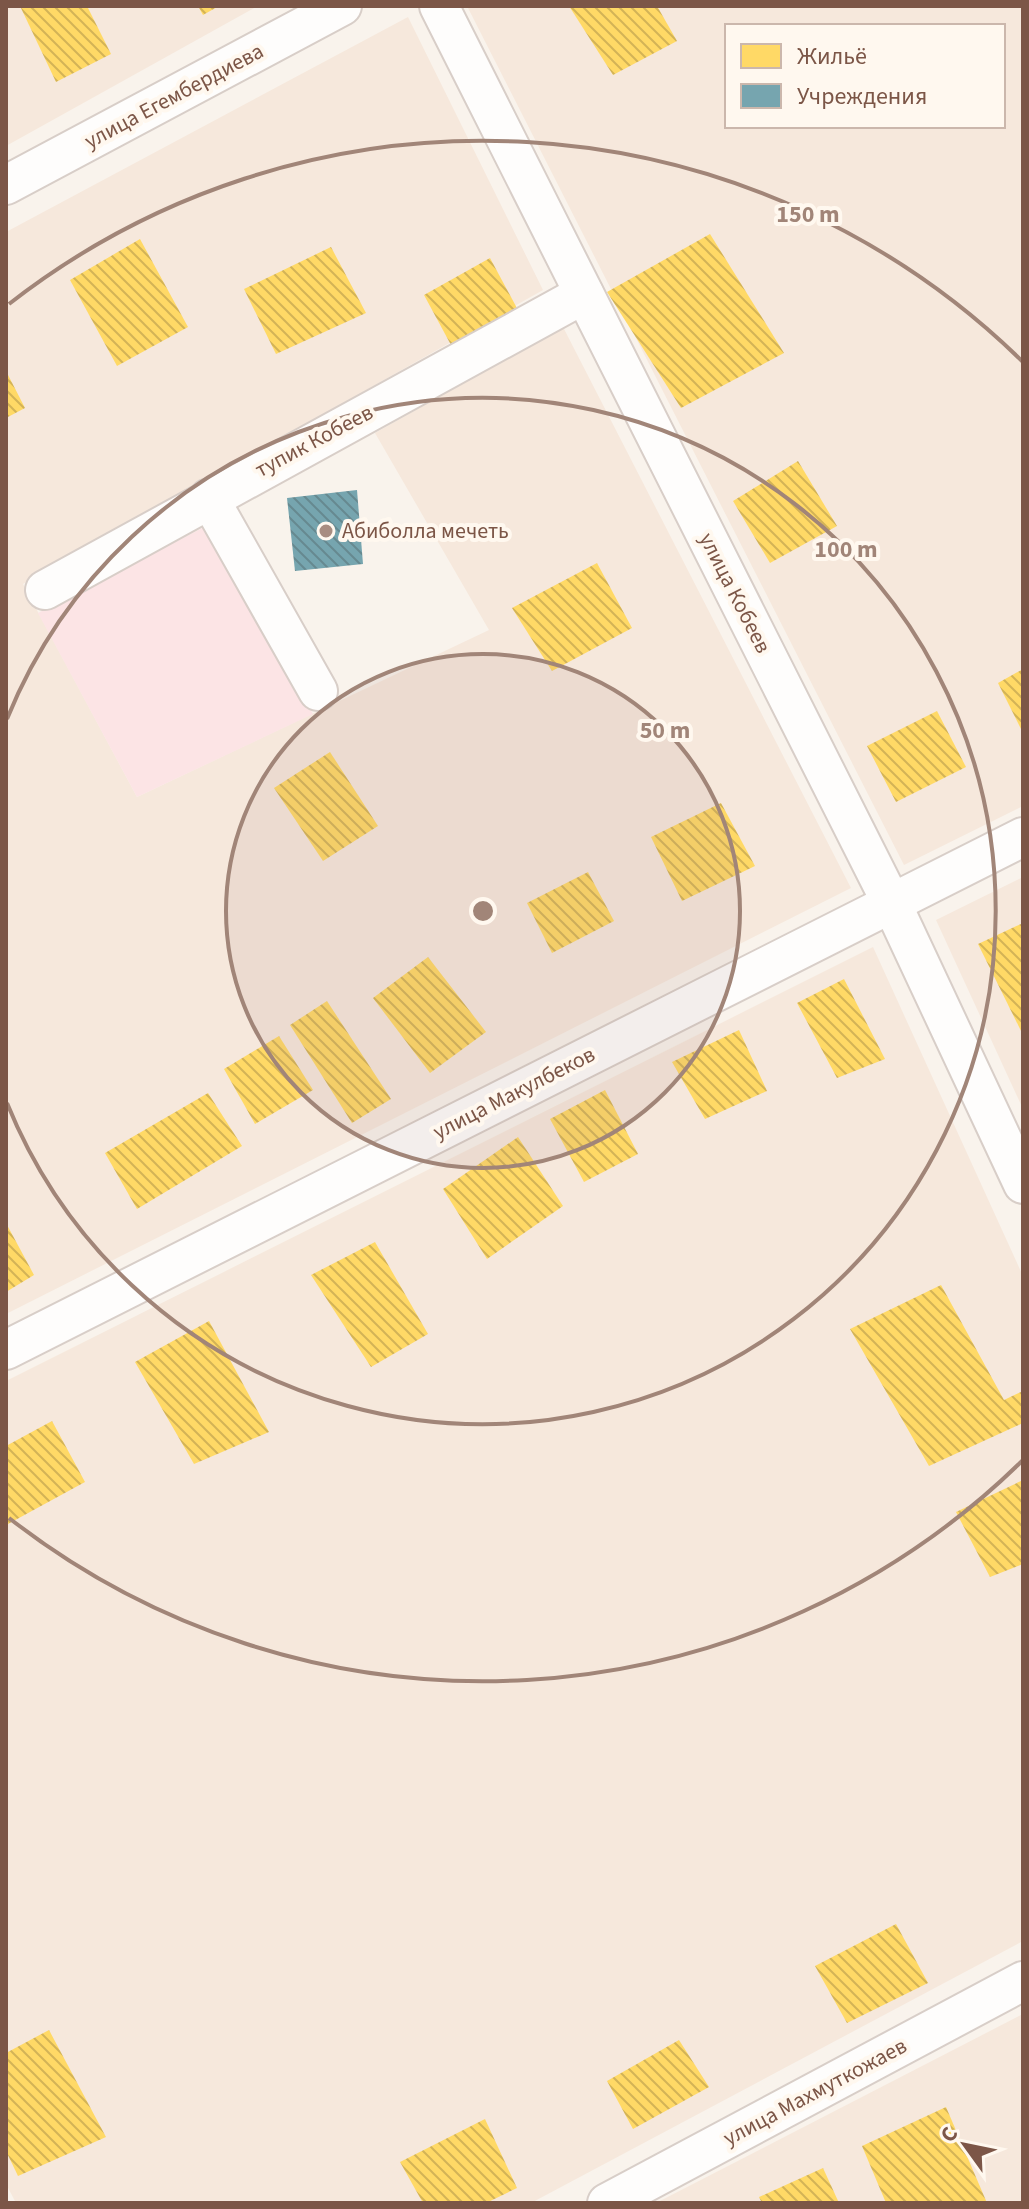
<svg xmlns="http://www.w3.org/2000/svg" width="1029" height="2209" font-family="'Source Sans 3',sans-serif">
<defs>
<pattern id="homes-back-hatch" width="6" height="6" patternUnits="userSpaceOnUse" patternTransform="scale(2)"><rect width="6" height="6" fill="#ffd966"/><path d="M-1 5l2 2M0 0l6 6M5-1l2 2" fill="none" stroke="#d3b356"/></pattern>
<pattern id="public-back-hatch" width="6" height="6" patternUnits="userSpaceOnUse" patternTransform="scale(2)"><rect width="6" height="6" fill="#76a5af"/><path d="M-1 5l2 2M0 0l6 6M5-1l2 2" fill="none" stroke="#668990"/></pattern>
</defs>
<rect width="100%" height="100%" fill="#f9f3ec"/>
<g fill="#f6e8dc" fill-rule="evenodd">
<path d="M6 6H258L6 146Z"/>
<path d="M467 6H1023V806L904 865ZM727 26H1003V126H727Z"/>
<path d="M408 17 543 290 23 584 137 797 489 630 375 433 563 327 851 888 6 1314V232Z"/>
<path d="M1023 877V1109L936 920Z"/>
<path d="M873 947 1023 1276V1941L531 2203H16L6 2184V1381Z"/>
<path d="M1023 2014V2203H656Z"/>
</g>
<path fill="#fce4e5" d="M210 524 313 714 137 797 38 613Z"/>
<g fill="url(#homes-back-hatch)">
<path d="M20 6H87L111 54 56 82Z"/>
<path d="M198 6H219L203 15Z"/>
<path d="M569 6H657L677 41 613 75Z"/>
<path d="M710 234 784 353 681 408 607 292Z"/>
<path d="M140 239 188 327 117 366 70 280Z"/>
<path d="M331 247 366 313 276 354 244 289Z"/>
<path d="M490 258 518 310 451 345 424 295Z"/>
<path d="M6 371 25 408 6 418Z"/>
<path d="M798 461 837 526 770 563 733 501Z"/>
<path d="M597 563 632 628 552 671 512 608Z"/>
<path d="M1023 669V733L998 683Z"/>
<path d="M937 711 966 767 896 802 867 746Z"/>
<path d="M330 752 378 826 323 861 274 788Z"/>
<path d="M721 803 755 866 682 901 651 837Z"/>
<path d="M588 872 614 921 552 953 527 903Z"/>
<path d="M1023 923V1035L978 944Z"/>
<path d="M428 957 486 1032 430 1073 373 998Z"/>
<path d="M844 979 885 1059 837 1078 797 1003Z"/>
<path d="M327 1001 391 1099 352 1123 290 1025Z"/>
<path d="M739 1030 767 1091 705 1119 672 1062Z"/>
<path d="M279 1036 313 1090 255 1124 224 1069Z"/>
<path d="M605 1090 638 1154 584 1182 550 1119Z"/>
<path d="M208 1093 242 1146 137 1209 105 1153Z"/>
<path d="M518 1137 563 1206 487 1259 443 1189Z"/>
<path d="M6 1223 34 1275 6 1292Z"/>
<path d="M375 1242 428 1334 371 1367 311 1275Z"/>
<path d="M941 1285 1004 1400 1023 1391V1423L929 1466 850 1329Z"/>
<path d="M209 1321 269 1432 194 1464 135 1362Z"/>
<path d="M52 1421 85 1482 8 1524 6 1446Z"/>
<path d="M1023 1480V1564L990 1577 956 1512Z"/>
<path d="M896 1924 928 1983 847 2023 815 1966Z"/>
<path d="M49 2030 106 2137 18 2176 6 2151V2053Z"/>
<path d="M679 2040 709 2087 633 2129 607 2081Z"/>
<path d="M946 2107 987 2203H886L862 2146Z"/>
<path d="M485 2119 517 2188 486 2203H423L400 2162Z"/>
<path d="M823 2168 839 2203H762L759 2197Z"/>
</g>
<path fill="url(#public-back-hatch)" d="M357 490 363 564 295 571 287 498Z"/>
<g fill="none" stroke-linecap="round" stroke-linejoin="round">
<defs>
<g id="street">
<path d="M439 6 891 902 1023 1184"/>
<path d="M6 185 342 6"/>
<path d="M209 498 318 691"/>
<path d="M45 590 584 294"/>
<path d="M6 1350 1023 837"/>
<path d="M607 2203 1023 1981"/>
</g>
</defs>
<use href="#street" stroke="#d8cec8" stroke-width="42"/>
<use href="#street" stroke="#fefdfc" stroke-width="38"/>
</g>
<circle cx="483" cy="911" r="257" fill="#a18578" fill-opacity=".12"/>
<g fill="none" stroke="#a18578" stroke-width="4">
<circle cx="483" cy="911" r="257"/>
<path d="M7 719A513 513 0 1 1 7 1103"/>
<path d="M1023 1460A770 770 0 0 1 9 1518M9 304A770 770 0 0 1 1023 362"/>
</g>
<circle fill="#a88d81" stroke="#fff8ef" stroke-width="3" cx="326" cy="531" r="8"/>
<g text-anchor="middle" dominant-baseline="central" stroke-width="8" stroke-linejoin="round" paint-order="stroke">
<g font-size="22" fill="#7c5647" stroke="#fff8ef">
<text transform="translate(174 96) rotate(-28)">улица Егембердиева</text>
<text transform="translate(314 441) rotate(-28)">тупик Кобеев</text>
<text transform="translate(735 593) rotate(63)">улица Кобеев</text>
<text transform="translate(514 1093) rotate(-27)">улица Макулбеков</text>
<text transform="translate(815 2092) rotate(-28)">улица Махмуткожаев</text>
</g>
<g font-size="22" fill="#7c5647" stroke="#fff8ef" text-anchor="start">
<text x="342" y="531">Абиболла мечеть</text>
</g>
</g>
<circle cx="483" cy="911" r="12" fill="#a18578" stroke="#fff8ef" stroke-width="4"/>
<g font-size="24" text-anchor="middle" font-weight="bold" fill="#a18578" stroke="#fff8ef" stroke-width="8" stroke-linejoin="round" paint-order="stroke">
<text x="808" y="222">150 m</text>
<text x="846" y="557">100 m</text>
<text x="665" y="738">50 m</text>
</g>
<rect width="1029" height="2209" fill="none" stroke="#7c5647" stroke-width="16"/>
<rect x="725" y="24" width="280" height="104" fill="#fff8ef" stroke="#cbb7ac" stroke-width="2"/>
<rect x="741" y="44" width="40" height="24" fill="#ffd966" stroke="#cbb7ac" stroke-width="2"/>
<text x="797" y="64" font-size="24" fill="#7c5647">Жильё</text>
<rect x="741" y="84" width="40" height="24" fill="#76a5af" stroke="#cbb7ac" stroke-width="2"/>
<text x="797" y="104" font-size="24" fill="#7c5647">Учреждения</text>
<g transform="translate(965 2145) rotate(303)" stroke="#fff8ef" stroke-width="6" paint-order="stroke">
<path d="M0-6L14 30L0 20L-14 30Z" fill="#7c5647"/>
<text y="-12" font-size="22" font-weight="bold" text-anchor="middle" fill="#7c5647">С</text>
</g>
</svg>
